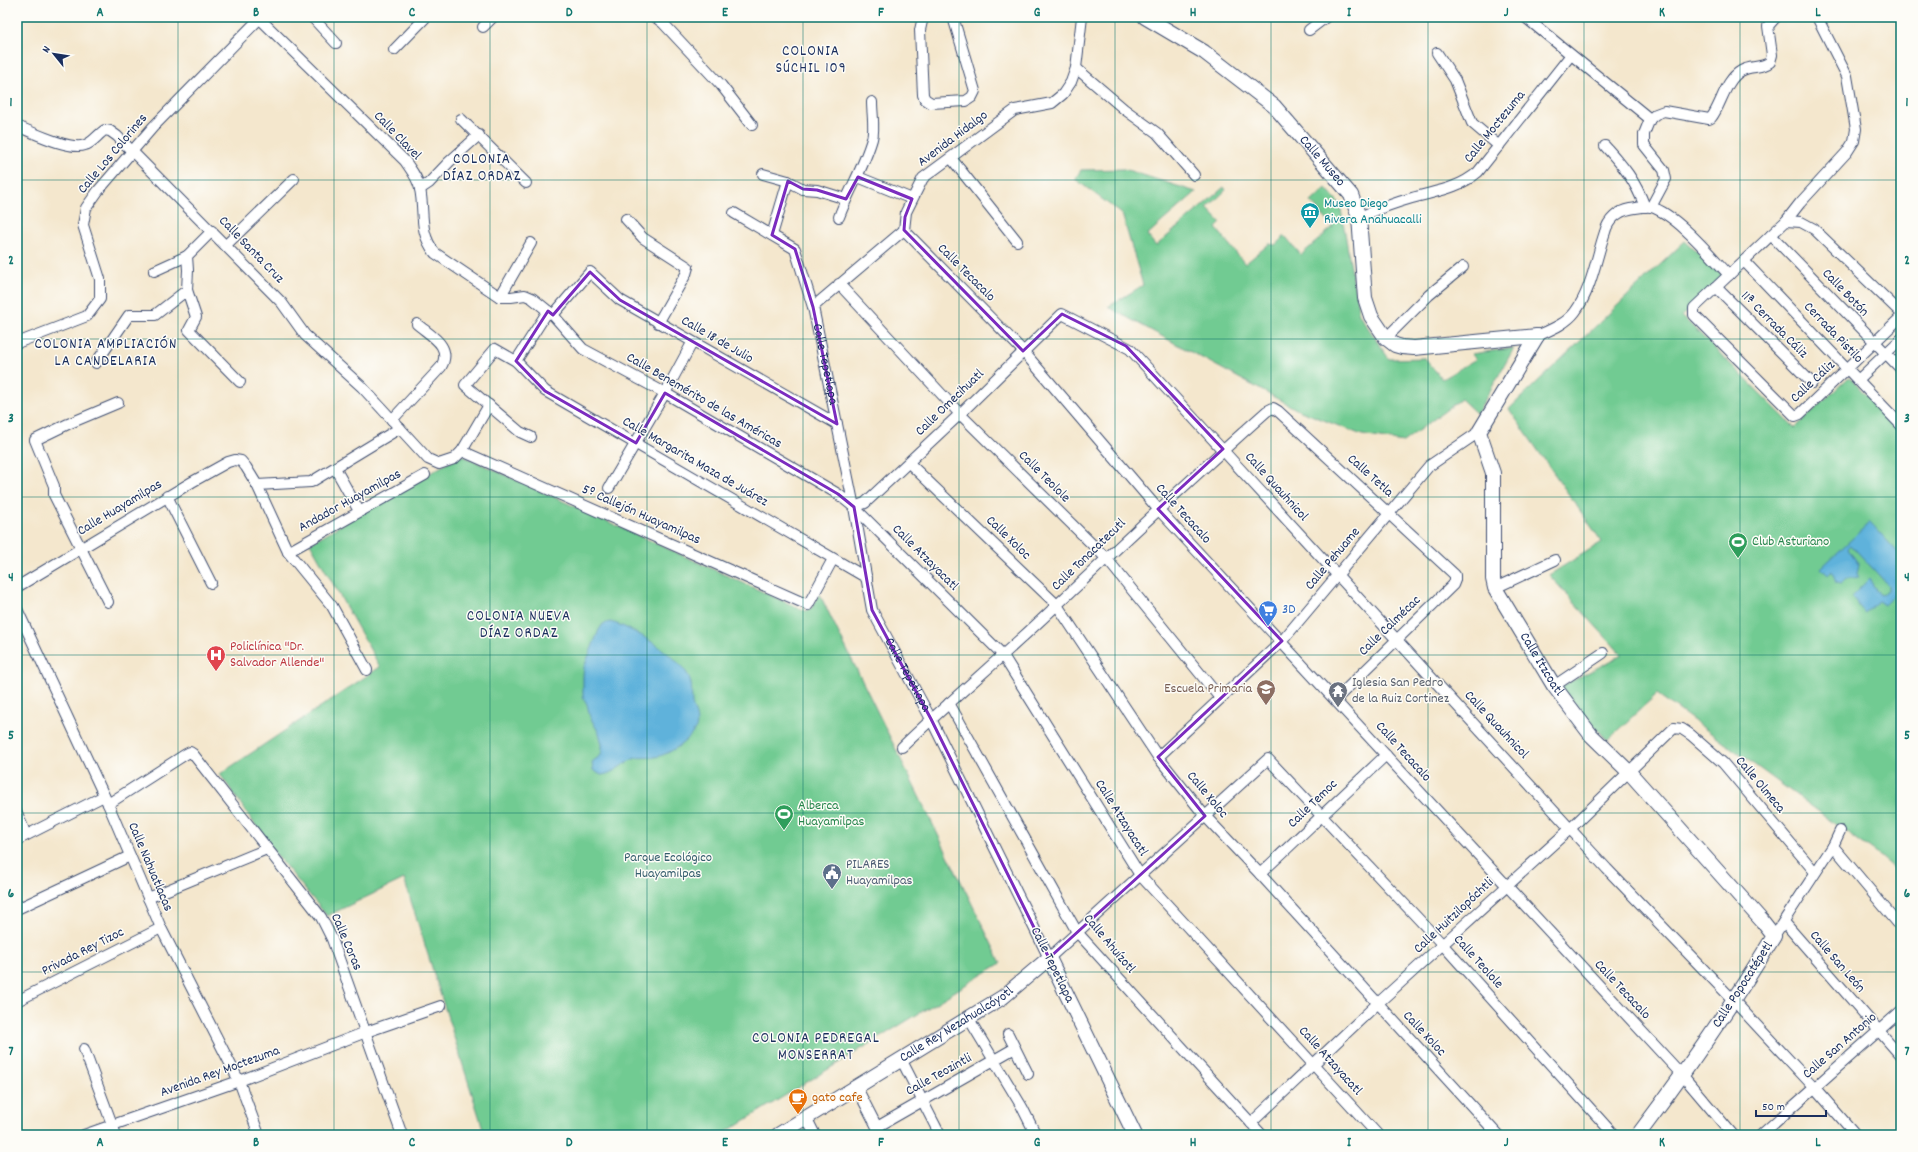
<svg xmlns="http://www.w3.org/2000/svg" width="1918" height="1152" font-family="Dekko,sans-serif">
<rect width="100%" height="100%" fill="#fdfcf7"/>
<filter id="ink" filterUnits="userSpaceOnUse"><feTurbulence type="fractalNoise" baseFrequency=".025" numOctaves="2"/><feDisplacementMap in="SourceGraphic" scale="8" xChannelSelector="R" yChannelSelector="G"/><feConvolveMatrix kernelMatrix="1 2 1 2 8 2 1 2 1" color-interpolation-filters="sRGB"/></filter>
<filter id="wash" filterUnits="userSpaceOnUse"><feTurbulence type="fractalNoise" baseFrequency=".012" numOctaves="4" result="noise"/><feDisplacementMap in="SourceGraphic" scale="16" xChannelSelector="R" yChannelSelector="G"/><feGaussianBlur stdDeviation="0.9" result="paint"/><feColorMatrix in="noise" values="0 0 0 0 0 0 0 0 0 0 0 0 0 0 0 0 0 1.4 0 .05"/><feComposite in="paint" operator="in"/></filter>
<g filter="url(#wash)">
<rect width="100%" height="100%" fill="#f4e7cd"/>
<g fill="#71cb92" stroke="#467d78">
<path d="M1124 169 1196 192 1147 235 1156 246 1224 187 1226 190 1207 208 1221 223 1216 228 1245 264 1269 244 1275 245 1285 236 1301 255 1333 227 1311 202 1326 188 1340 204 1359 314 1389 359 1425 358 1442 379 1476 359 1471 354 1514 348 1477 414 1461 399 1403 442 1362 435 1298 410 1108 307 1143 285 1122 214 1075 179 1081 170Z"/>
<path d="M1685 241 1723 275 1682 316 1795 428 1849 377 1901 432V874L1880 856 1657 694 1607 740 1560 687 1622 655 1549 575 1602 542 1509 409Z"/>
<path d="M461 455 805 611 813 607 819 593 1001 963 721 1135H485L404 879 327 916 274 852 220 774 380 667 310 543Z"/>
</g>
<g fill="#5fb2db" stroke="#3d709c">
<path d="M1870 522 1901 556V588L1884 605 1878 601 1865 613 1851 597 1869 579 1879 594 1882 595 1888 590V585L1851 545 1848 548 1859 565 1857 574 1859 577 1846 579 1841 584 1836 583 1832 571 1828 575 1821 568Z"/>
<path d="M610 622C632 627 679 656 689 677 693 686 691 695 692 704 694 711 699 720 696 728 689 741 669 755 655 757 648 758 642 757 636 758 623 762 615 774 601 775L593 770 592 762 600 756 602 752V744L599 733 590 717 587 704 583 697V677L584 667 599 630 603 624Z"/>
</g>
</g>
<g filter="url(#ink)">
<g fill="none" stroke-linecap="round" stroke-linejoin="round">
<defs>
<g id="street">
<path d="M258 17 405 161C411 170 418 178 420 189 425 213 418 231 435 253L500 297H511L525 295 532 298 553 315 583 349 665 393 838 494 854 507 1002 654 1140 875 1378 1135"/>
<path d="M312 17 336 43"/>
<path d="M655 17 663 23 721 85 752 125"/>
<path d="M923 17 920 30 923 95 925 99 931 103 966 101 972 97 975 91 953 17"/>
<path d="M1525 17 1650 119"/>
<path d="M483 27 493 17"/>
<path d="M1309 30 1326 17"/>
<path d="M394 50 426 17"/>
<path d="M1437 53 1455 80 1472 123 1499 146"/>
<path d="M1076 68 1124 109 1157 133 1194 175"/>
<path d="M461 119 526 183"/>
<path d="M17 126C32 132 70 151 85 145 93 143 98 134 105 130L110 131 117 136 282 303 305 335 362 387 428 459 439 464 454 459 462 451 489 405"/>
<path d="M1605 146C1624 167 1635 180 1645 207"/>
<path d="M951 158 1017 241"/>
<path d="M763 174 788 181 803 189 817 190 846 199"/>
<path d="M858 177 912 199"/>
<path d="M420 189 429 183 449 162 479 135"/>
<path d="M1651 207 1666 179 1664 170 1644 145V134L1650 119 1656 114 1664 111 1709 119 1711 118C1721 106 1725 80 1741 71 1751 65 1761 69 1770 62L1772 55 1768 26 1776 17"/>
<path id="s1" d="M734 213 795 249 813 307 854 507 872 610 931 719 1049 958 1268 759 1443 945 1614 1135"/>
<path d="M839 217C849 190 864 167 872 139 875 128 872 114 872 102"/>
<path d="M1359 217C1376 210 1394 203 1412 198 1436 191 1458 189 1478 172L1570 56"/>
<path d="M626 219 643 238 688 267 686 274 658 323"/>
<path d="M1786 221 1800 203 1847 152 1854 141 1856 129 1847 76 1817 17"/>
<path d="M904 230 1023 351 1158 509 1683 1076 1733 1135"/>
<path d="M212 231 187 256 188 270 187 290 196 317 189 330 240 382"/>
<path d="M772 235 788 181"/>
<path d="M1771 235 1901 369"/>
<path d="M226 245 294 179"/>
<path d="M1744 261 1901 425"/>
<path d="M154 271 187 256"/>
<path d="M839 284 960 414 1106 558 1220 698"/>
<path d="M1716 287 1812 383"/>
<path d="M500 297 531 243"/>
<path d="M813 307 904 230 906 212 923 178 1015 110 1052 103 1063 94 1071 82 1076 68 1082 17"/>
<path d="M1901 313 1814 229 1801 222 1786 221 1694 308V315L1795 416 1800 414 1901 317"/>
<path d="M553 315 590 272 620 300 837 424"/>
<path d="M1537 336C1550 330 1566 324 1575 312 1592 289 1596 258 1605 232 1608 220 1618 211 1630 209 1637 208 1645 206 1651 207 1676 214 1711 256 1729 275"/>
<path d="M1386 338 1429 295 1463 267"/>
<path d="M17 343 87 316 100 299V279L83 225 86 208 98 191 153 127 261 17"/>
<path d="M516 361 548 311"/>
<path d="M96 363 129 315H155L187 290"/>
<path d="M1858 380 1901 339"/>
<path d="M392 420 441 367C453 346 431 336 417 324"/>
<path d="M531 437 520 432 465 385 495 349 516 361 545 391 867 578"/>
<path d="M462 451 808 605 833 559"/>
<path d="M909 463 1057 605 1158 757 1205 816 1260 874 1498 1135"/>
<path d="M335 468 359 511"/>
<path d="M257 485 311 482 400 428"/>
<path d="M609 488 665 393 692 343"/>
<path d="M167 496 211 583"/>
<path d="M854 507 865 503 960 414 1062 314 1130 349 1607 869 1734 1001 1814 1087 1856 1135"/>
<path d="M288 552 425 475"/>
<path d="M17 587 192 482 228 462 235 460 241 461 246 467 257 485 288 552 332 606 367 670"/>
<path d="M1495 588 1555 560"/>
<path d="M108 602 54 495V486L35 440 68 424 118 403"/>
<path d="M17 609 108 804 161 928 239 1081 259 1135"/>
<path d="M1554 686 1603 653"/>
<path d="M949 703 1077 932 1262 1135"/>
<path d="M902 747C953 698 1007 653 1058 604 1127 539 1196 474 1267 411L1273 408 1278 411 1455 575V580L1453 585 1336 699"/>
<path d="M1158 757 1282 641 1429 466 1479 432"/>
<path d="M108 804 186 754 190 752 193 754 321 917 332 939 402 1135"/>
<path d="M17 813 26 835"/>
<path d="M17 840 104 796"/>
<path d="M1833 846 1901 927"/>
<path d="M1260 874 1386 755"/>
<path d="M148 898 267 849"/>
<path d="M17 909 130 856"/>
<path d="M1784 922 1901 1056"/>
<path d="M1774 936 1833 846 1840 831"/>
<path d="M17 1001 161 928"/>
<path d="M969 1019 1022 1107 1036 1135"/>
<path d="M1008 1034 1028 1074"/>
<path d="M84 1049 116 1135"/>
<path d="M901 1059 940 1135"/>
<path d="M856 1086 881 1135"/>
<path d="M804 1120 809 1123 815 1135"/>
<path d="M1251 1123 1377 1004 1571 828 1674 728 1682 729 1691 735 1723 763 1815 872"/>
<path d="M877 1127 1015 1048"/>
<path d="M84 1135 239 1081 366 1032 441 1006"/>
<path d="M1761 1135 1901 1011"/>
</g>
<g id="secondary">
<path id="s2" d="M1145 17 1204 52 1274 106 1351 195 1359 217 1365 298 1371 316 1386 338 1395 345 1402 347 1414 348 1537 336"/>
<path id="s3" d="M1537 336 1479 432 1493 473V579L1495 588 1554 686 1591 735 1629 772 1763 922 1774 936C1732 1005 1687 1070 1638 1135"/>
<path id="s4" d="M778 1135 1003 997 1049 958 1135 1135"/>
</g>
</defs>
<use href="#street" stroke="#3c4b6f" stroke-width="12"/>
<use href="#secondary" stroke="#3c4b6f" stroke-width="16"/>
<use href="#street" stroke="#fff" stroke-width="10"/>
<use href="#secondary" stroke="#fff" stroke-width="14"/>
</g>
</g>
<path fill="none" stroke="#7b2cbf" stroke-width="3" stroke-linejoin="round" d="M858 177 912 199 905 217 904 230 1023 351 1062 314 1126 346 1223 449 1158 509 1282 641 1158 757 1205 816 1049 958 931 719 872 610 854 507 838 494 665 393 636 443 545 391 516 361 548 311 553 315 590 272 620 300 837 424 813 307 795 249 772 235 788 181 803 189 817 190 846 199Z"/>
<path fill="none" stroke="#0f766e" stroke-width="1" stroke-opacity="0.55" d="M178 17V1135M334 17V1135M490 17V1135M647 17V1135M803 17V1135M959 17V1135M1115 17V1135M1271 17V1135M1428 17V1135M1584 17V1135M1740 17V1135M17 180H1901M17 339H1901M17 497H1901M17 655H1901M17 813H1901M17 972H1901"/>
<defs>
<symbol id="museum-pin" viewBox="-11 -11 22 30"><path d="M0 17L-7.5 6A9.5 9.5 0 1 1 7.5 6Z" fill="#0f9aa8" stroke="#fdfcf7"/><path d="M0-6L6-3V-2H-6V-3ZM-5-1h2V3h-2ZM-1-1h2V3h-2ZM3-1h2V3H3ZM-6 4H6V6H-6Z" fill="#fff"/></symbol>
<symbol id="stadium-pin" viewBox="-11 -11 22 30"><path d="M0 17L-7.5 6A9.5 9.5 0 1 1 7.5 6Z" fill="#2e9e5b" stroke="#fdfcf7"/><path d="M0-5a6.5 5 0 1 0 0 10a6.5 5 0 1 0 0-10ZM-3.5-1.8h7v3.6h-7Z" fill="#fff"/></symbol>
<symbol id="supermarket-pin" viewBox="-11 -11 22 30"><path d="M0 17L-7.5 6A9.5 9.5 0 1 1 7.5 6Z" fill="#3f7fe0" stroke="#fdfcf7"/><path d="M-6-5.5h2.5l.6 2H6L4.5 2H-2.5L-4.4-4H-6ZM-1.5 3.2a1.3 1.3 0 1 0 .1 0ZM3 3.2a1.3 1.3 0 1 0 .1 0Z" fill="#fff"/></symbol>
<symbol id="hospital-pin" viewBox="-11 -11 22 30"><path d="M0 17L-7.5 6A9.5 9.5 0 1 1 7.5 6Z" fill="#e0444e" stroke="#fdfcf7"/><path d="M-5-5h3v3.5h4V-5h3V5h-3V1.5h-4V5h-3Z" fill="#fff"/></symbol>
<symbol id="school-pin" viewBox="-11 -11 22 30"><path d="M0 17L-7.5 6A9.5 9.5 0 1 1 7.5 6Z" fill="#8d6e63" stroke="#fdfcf7"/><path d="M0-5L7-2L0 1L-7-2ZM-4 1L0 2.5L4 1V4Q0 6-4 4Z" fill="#fff"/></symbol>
<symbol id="temple-pin" viewBox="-11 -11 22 30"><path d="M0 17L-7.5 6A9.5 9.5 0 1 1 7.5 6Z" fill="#6b7280" stroke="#fdfcf7"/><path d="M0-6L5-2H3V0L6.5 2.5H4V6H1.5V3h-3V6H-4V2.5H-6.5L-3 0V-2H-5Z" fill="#fff"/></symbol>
<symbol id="civic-pin" viewBox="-11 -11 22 30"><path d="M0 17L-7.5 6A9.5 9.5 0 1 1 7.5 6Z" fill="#5c6f8a" stroke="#fdfcf7"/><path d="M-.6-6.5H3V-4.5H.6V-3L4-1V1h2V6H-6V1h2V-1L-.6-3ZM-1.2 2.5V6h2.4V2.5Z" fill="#fff"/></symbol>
<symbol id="cafe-pin" viewBox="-11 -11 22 30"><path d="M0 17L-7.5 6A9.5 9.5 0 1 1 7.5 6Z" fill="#e8710a" stroke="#fdfcf7"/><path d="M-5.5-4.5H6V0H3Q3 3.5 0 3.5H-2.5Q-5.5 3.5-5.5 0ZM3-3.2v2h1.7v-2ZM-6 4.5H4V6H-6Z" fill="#fff"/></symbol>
</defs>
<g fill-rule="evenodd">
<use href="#museum-pin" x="1299" y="201" width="22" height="30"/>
<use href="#stadium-pin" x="1727" y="531" width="22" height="30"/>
<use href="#supermarket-pin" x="1257" y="599" width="22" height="30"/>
<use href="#hospital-pin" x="205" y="644" width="22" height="30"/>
<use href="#school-pin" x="1255" y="678" width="22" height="30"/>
<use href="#temple-pin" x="1327" y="680" width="22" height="30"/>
<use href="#stadium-pin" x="773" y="803" width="22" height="30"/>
<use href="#civic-pin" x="821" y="862" width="22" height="30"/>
<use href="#cafe-pin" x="787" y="1087" width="22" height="30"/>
</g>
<g text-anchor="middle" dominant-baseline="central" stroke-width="3" stroke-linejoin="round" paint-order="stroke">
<g font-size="14" fill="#1b2f5e" stroke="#fdfcf7">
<text transform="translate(1495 127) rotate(-51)">Calle Moctezuma</text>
<text transform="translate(397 136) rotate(46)">Calle Clavel</text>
<text transform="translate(953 139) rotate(-37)">Avenida Hidalgo</text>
<text transform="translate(113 154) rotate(-50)">Calle Los Colorines</text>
<text stroke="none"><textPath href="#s2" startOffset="230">Calle Museo</textPath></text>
<text transform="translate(251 250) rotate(46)">Calle Santa Cruz</text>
<text transform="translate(966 273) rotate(45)">Calle Tecacalo</text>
<text transform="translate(1845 293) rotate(46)">Calle Botón</text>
<text transform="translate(1774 325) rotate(45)">11ª Cerrada Cáliz</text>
<text transform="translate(1833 333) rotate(46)">Cerrada Pistilo</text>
<text transform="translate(717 340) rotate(30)">Calle 18 de Julio</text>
<text stroke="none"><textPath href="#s1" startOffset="190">Calle Tepetlapa</textPath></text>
<text transform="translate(1813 382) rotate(-43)">Calle Cáliz</text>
<text transform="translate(704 401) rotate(30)">Calle Benemérito de las Américas</text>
<text transform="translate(950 403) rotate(-44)">Calle Omecihuatl</text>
<text transform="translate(695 462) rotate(30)">Calle Margarita Maza de Juárez</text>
<text transform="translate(1370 476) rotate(42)">Calle Tetla</text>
<text transform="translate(1044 477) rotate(45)">Calle Teolole</text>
<text transform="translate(1276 487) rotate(48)">Calle Quauhnicol</text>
<text transform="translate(350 501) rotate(-29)">Andador Huayamilpas</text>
<text transform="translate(120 508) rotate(-31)">Calle Huayamilpas</text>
<text transform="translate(1183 514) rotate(48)">Calle Tecacalo</text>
<text transform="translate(641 515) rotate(24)">5º Callejón Huayamilpas</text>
<text transform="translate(1008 538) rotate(44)">Calle Xoloc</text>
<text transform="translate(1089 555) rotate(-44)">Calle Tonacatecutl</text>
<text transform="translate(925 558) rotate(45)">Calle Atzayacatl</text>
<text transform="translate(1333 559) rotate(-50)">Calle Pehuame</text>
<text transform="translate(1390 626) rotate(-44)">Calle Calmécac</text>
<text stroke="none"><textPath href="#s3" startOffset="360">Calle Itzcoatl</textPath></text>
<text stroke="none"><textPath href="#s1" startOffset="514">Calle Tepetlapa</textPath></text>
<text transform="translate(1496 725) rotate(47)">Calle Quauhnicol</text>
<text transform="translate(1403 752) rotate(48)">Calle Tecacalo</text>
<text transform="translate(1760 785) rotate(50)">Calle Olmeca</text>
<text transform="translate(1207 795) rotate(50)">Calle Xoloc</text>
<text transform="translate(1313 804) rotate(-44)">Calle Temoc</text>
<text transform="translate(1121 818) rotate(58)">Calle Atzayacatl</text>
<text transform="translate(150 867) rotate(67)">Calle Nahuatlacas</text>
<text transform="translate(1454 916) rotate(-43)">Calle Huitzilopóchtli</text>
<text transform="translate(346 942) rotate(67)">Calle Coras</text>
<text transform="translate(1109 944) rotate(50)">Calle Ahuízotl</text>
<text transform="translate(83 952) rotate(-27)">Privada Rey Tizoc</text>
<text transform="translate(1478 962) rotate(48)">Calle Teolole</text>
<text transform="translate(1837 962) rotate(49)">Calle San León</text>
<text transform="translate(1052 965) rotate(64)">Calle Tepetlapa</text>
<text transform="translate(1743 985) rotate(-57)">Calle Popocatépetl</text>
<text transform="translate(1622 990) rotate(47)">Calle Tecacalo</text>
<text stroke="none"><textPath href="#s4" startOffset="210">Calle Rey Nezahualcóyotl</textPath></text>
<text transform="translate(1424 1034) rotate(47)">Calle Xoloc</text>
<text transform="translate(1840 1046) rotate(-41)">Calle San Antonio</text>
<text transform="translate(1330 1061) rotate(48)">Calle Atzayacatl</text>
<text transform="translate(220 1072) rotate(-20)">Avenida Rey Moctezuma</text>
<text transform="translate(939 1075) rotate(-29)">Calle Teozintli</text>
</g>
<g font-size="14" fill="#0d838f" stroke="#fdfcf7" text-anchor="start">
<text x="1324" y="204">Museo Diego<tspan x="1324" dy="16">Rivera Anahuacalli</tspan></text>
</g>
<g font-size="14" fill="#27864d" stroke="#fdfcf7" text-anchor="start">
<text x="1752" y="542">Club Asturiano</text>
<text x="798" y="806">Alberca<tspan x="798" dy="16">Huayamilpas</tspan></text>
</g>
<g font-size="14" fill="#366cbe" stroke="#fdfcf7" text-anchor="start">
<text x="1282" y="610">3D</text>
</g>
<g font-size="14" fill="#be3a42" stroke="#fdfcf7" text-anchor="start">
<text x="230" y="647">Policlínica "Dr.<tspan x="230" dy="16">Salvador Allende"</tspan></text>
</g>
<g font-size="14" fill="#5b616d" stroke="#fdfcf7" text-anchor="start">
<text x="1352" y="683">Iglesia San Pedro<tspan x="1352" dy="16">de la Ruiz Cortinez</tspan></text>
</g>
<g font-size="14" fill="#785e54" stroke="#fdfcf7" text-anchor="end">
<text x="1252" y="689">Escuela Primaria</text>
</g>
<g font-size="14" fill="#355e6e" stroke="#fdfcf7">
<text x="668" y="858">Parque Ecológico<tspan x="668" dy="16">Huayamilpas</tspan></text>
</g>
<g font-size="14" fill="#4e5e75" stroke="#fdfcf7" text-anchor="start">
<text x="846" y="865">PILARES<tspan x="846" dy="16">Huayamilpas</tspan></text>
</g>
<g font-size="14" fill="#c56008" stroke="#fdfcf7" text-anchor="start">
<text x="812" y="1098">gato cafe</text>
</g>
<g font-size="15" letter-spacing="1" fill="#1b2f5e" stroke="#fdfcf7">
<text x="811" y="52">COLONIA<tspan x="811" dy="17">SÚCHIL 109</tspan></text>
<text x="482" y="160">COLONIA<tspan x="482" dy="17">DÍAZ ORDAZ</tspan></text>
<text x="106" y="345">COLONIA AMPLIACIÓN<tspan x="106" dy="17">LA CANDELARIA</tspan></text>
<text x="519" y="617">COLONIA NUEVA<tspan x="519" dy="17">DÍAZ ORDAZ</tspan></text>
<text x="816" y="1039">COLONIA PEDREGAL<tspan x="816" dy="17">MONSERRAT</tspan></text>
</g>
</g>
<rect width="1918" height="1152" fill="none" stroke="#fdfcf7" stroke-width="44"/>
<g transform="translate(54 54) rotate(300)" stroke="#fdfcf7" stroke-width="3" paint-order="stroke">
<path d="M0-3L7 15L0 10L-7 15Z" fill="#1b2f5e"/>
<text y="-6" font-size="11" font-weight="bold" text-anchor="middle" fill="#1b2f5e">N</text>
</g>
<path d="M1756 1110v6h70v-6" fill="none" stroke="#1b2f5e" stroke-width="2"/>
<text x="1762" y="1110" font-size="12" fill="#1b2f5e" stroke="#fdfcf7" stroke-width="3" paint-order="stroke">50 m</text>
<rect x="22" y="22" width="1874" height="1108" fill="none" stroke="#0f766e" stroke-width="1.5"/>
<g font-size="13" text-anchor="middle" font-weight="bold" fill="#0f766e">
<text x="100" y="16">A</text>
<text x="256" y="16">B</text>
<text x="412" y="16">C</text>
<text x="569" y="16">D</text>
<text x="725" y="16">E</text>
<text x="881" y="16">F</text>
<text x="1037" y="16">G</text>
<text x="1193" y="16">H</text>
<text x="1349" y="16">I</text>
<text x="1506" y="16">J</text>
<text x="1662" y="16">K</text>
<text x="1818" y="16">L</text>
<text x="11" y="106">1</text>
<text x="1907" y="106">1</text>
<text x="11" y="264">2</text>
<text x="1907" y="264">2</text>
<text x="11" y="422">3</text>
<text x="1907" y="422">3</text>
<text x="11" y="581">4</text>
<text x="1907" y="581">4</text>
<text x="11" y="739">5</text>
<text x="1907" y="739">5</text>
<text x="11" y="897">6</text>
<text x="1907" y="897">6</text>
<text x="11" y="1055">7</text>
<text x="1907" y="1055">7</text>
<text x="100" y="1146">A</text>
<text x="256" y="1146">B</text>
<text x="412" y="1146">C</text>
<text x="569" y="1146">D</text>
<text x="725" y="1146">E</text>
<text x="881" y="1146">F</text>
<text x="1037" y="1146">G</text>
<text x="1193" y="1146">H</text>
<text x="1349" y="1146">I</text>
<text x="1506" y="1146">J</text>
<text x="1662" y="1146">K</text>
<text x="1818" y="1146">L</text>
</g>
</svg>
